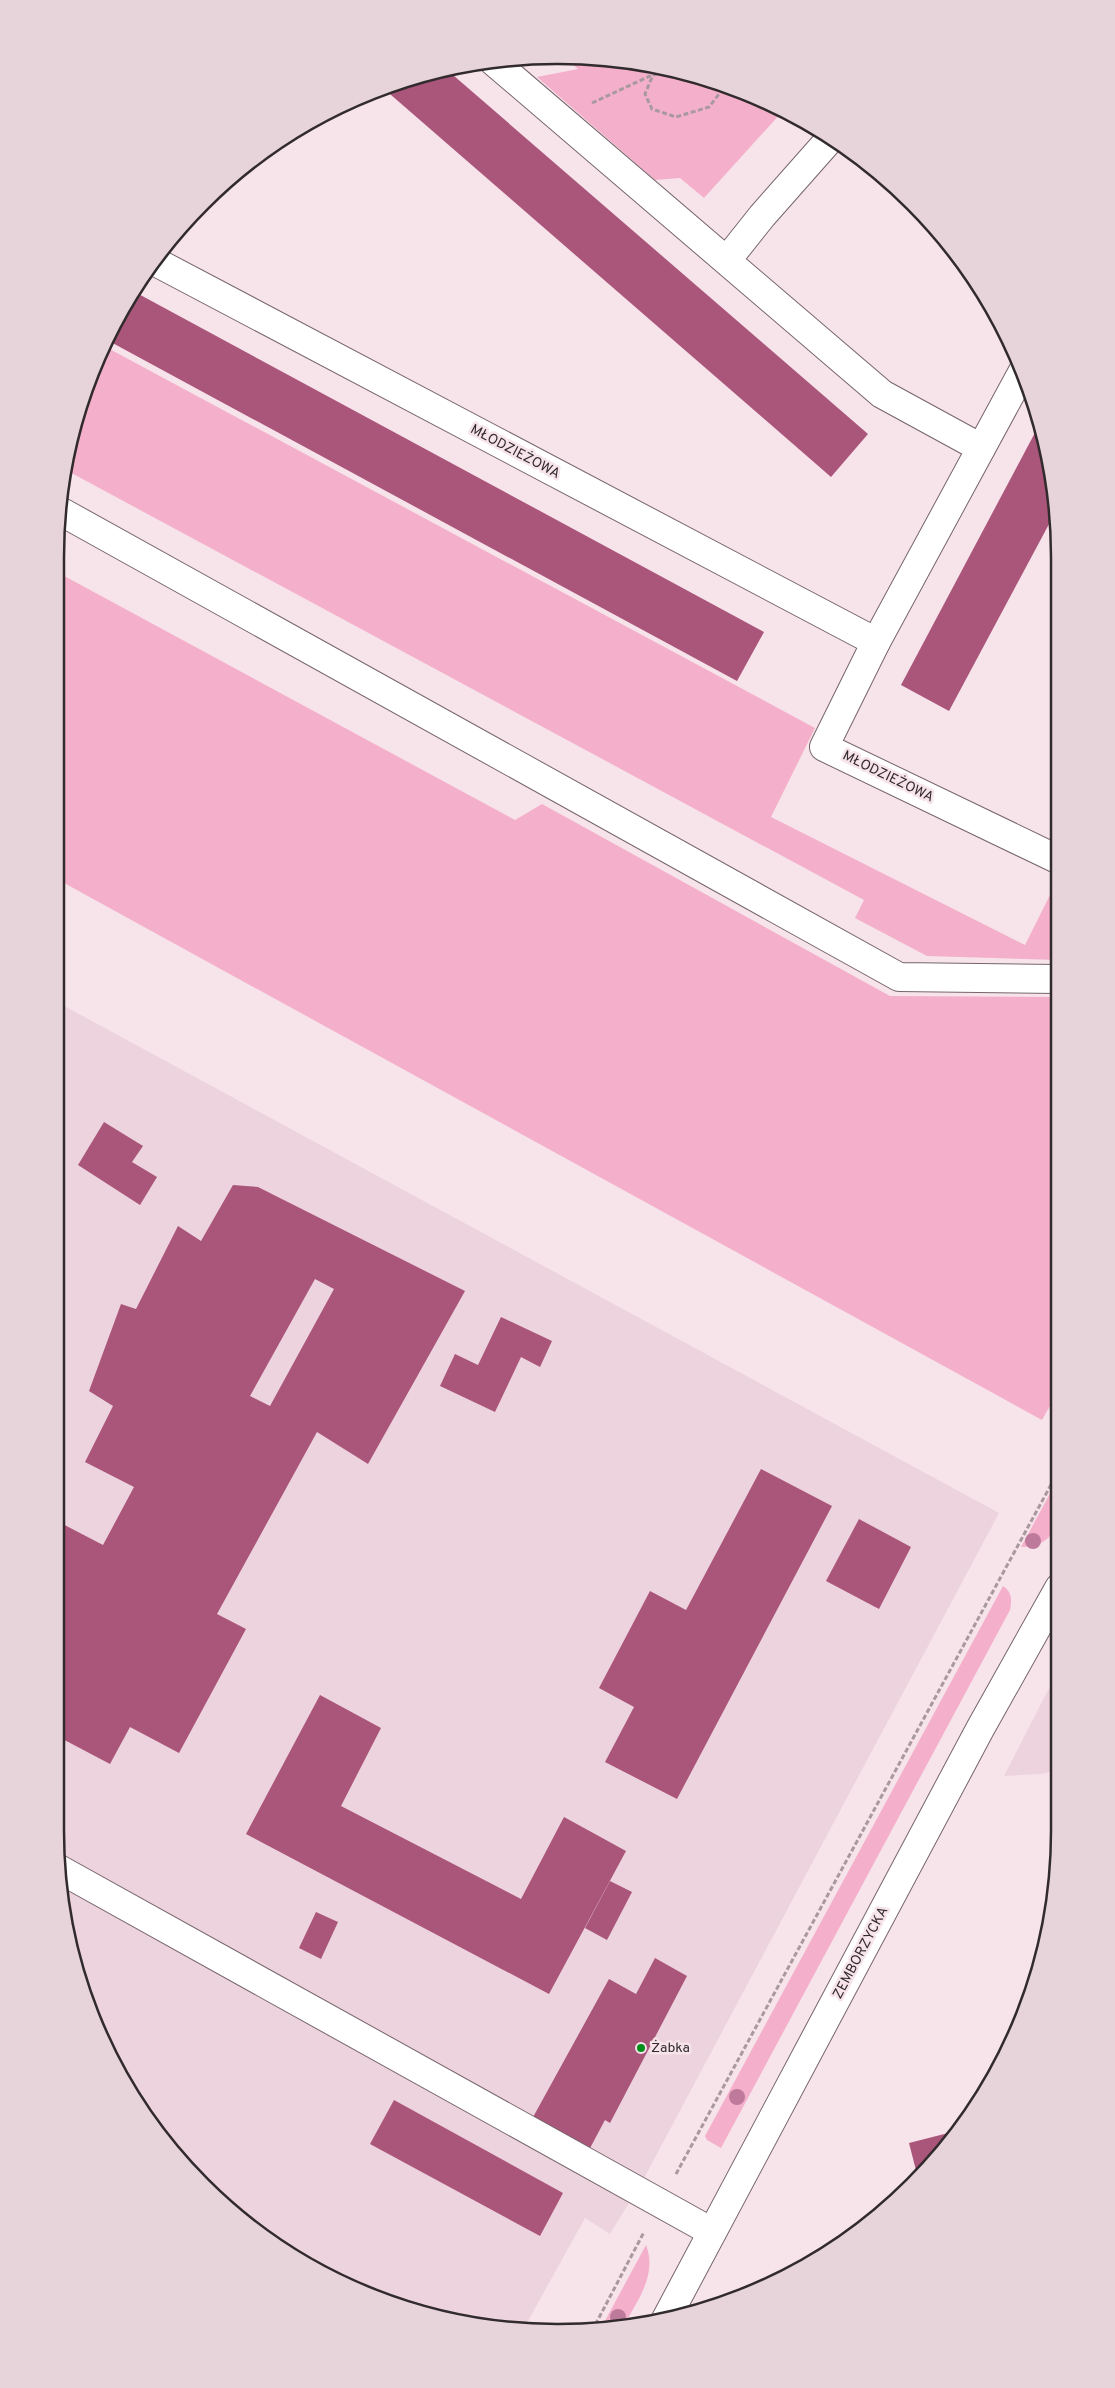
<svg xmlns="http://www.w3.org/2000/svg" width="1115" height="2388" font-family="Overpass,sans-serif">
<rect width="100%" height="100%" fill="#f7e3ea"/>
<g fill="#edd3dd">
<path d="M55 1001 999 1513 643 2180 610 2234 585 2218 523 2330 460 2323 396 2306 307 2266 251 2229 180 2162 122 2081 82 1992 65 1928 55 1830Z"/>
<path d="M1059 1673 1060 1770 1041 1774 1004 1776 1046 1694Z"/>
</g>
<g fill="#f4b0ca">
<path d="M562 55 655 65 750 93 782 112 704 198 680 178 655 180 537 77 578 69Z"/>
<path d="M104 346 815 728 771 817 1025 945 1055 885 1057 886V960L927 956 855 918 864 900 64 469 93 365Z"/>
<path d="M55 571 515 820 542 804 890 996 1057 997 1059 1390 1042 1420 55 878Z"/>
<path d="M1059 1477C1059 1508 1064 1547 1021 1547Z"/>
<path d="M1003 1586C1012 1592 1012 1600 1010 1610L721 2148 707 2140 705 2136Z"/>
<path d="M646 2245C658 2276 636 2302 622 2329L600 2330Z"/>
</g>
<g fill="#aa557a" fill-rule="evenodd">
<path d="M446 69 868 434 831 477 383 88Z"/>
<path d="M133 291 764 632 737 681 107 340Z"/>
<path d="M1038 427 1056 492V511L949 711 901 685Z"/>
<path d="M104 1122 143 1146 132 1162 157 1177 140 1205 78 1165Z"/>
<path d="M55 1163 61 1166 55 1176Z"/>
<path d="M233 1185 258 1187 465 1291 368 1464 317 1432 217 1614 246 1629 179 1753 130 1727 110 1764 55 1735V1657L58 1650 55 1648V1520L103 1545 134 1487 85 1462 113 1406 89 1391 121 1304 136 1309 178 1226 201 1241ZM315 1279 334 1289 270 1406 250 1396Z"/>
<path d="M501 1317 552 1341 540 1367 521 1357 495 1412 440 1386 455 1354 478 1365Z"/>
<path d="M761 1469 832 1506 677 1799 605 1762 634 1707 599 1688 650 1591 686 1610Z"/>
<path d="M859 1519 911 1547 879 1609 826 1581Z"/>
<path d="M320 1695 381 1728 341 1806 521 1899 564 1817 626 1851 549 1994 246 1834Z"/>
<path d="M610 1881 632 1892 607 1940 585 1928Z"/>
<path d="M316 1912 338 1922 321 1959 299 1948Z"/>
<path d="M655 1958 687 1976 610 2123 605 2120 589 2150 532 2119 609 1979 636 1994Z"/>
<path d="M394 2100 563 2193 540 2236 370 2144Z"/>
<path d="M960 2130 935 2162 918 2178 909 2143Z"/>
</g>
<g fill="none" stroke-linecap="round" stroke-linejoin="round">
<defs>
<g id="minor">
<path d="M493 61 882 394 981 448"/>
<path d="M727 260 762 216 830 139"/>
<path d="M154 261 876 642"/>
<path d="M1023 371 876 642 824 747 1057 859"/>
<path d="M60 511 899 977 1057 979"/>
<path d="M59 1869 712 2232"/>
<path d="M666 2319 980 1729 1059 1588"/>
</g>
</defs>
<use href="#minor" stroke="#76656b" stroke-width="30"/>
<g stroke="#a8999e" stroke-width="3" stroke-dasharray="5 2.5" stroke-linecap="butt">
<path d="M672 70 653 75 645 94 652 109 676 117 709 107 725 86"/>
<path d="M592 103 652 75"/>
<path d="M676 2174 1059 1470"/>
<path d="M592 2331 644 2232"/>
</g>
<use href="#minor" stroke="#fff" stroke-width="28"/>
</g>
<g fill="#bd7a9b">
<circle cx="1033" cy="1541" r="8"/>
<circle cx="737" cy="2097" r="8"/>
<circle cx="618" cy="2317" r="8"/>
</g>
<circle fill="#048d1b" stroke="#f7e3ea" stroke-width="2" cx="641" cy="2048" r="5"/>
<g text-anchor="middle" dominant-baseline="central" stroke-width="5" stroke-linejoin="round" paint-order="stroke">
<g font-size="14" fill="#322b2d" stroke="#f7e3ea">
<text transform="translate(515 452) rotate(28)">MŁODZIEŻOWA</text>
<text transform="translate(888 777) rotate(26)">MŁODZIEŻOWA</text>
<text transform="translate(861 1953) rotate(-62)">ZEMBORZYCKA</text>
</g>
<g font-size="14" fill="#322b2d" stroke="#f7e3ea" text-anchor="start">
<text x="651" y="2048">Żabka</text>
</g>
</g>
<path d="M0 0H1115V2388H0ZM557 64H558A493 493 0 0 1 1051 557V1831A493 493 0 0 1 558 2324H557A493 493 0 0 1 64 1831V557A493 493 0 0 1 557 64Z" fill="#e7d4db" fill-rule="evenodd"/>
<path fill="none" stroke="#322b2d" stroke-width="2.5" d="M557 64H558A493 493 0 0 1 1051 557V1831A493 493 0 0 1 558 2324H557A493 493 0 0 1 64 1831V557A493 493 0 0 1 557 64Z"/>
</svg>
